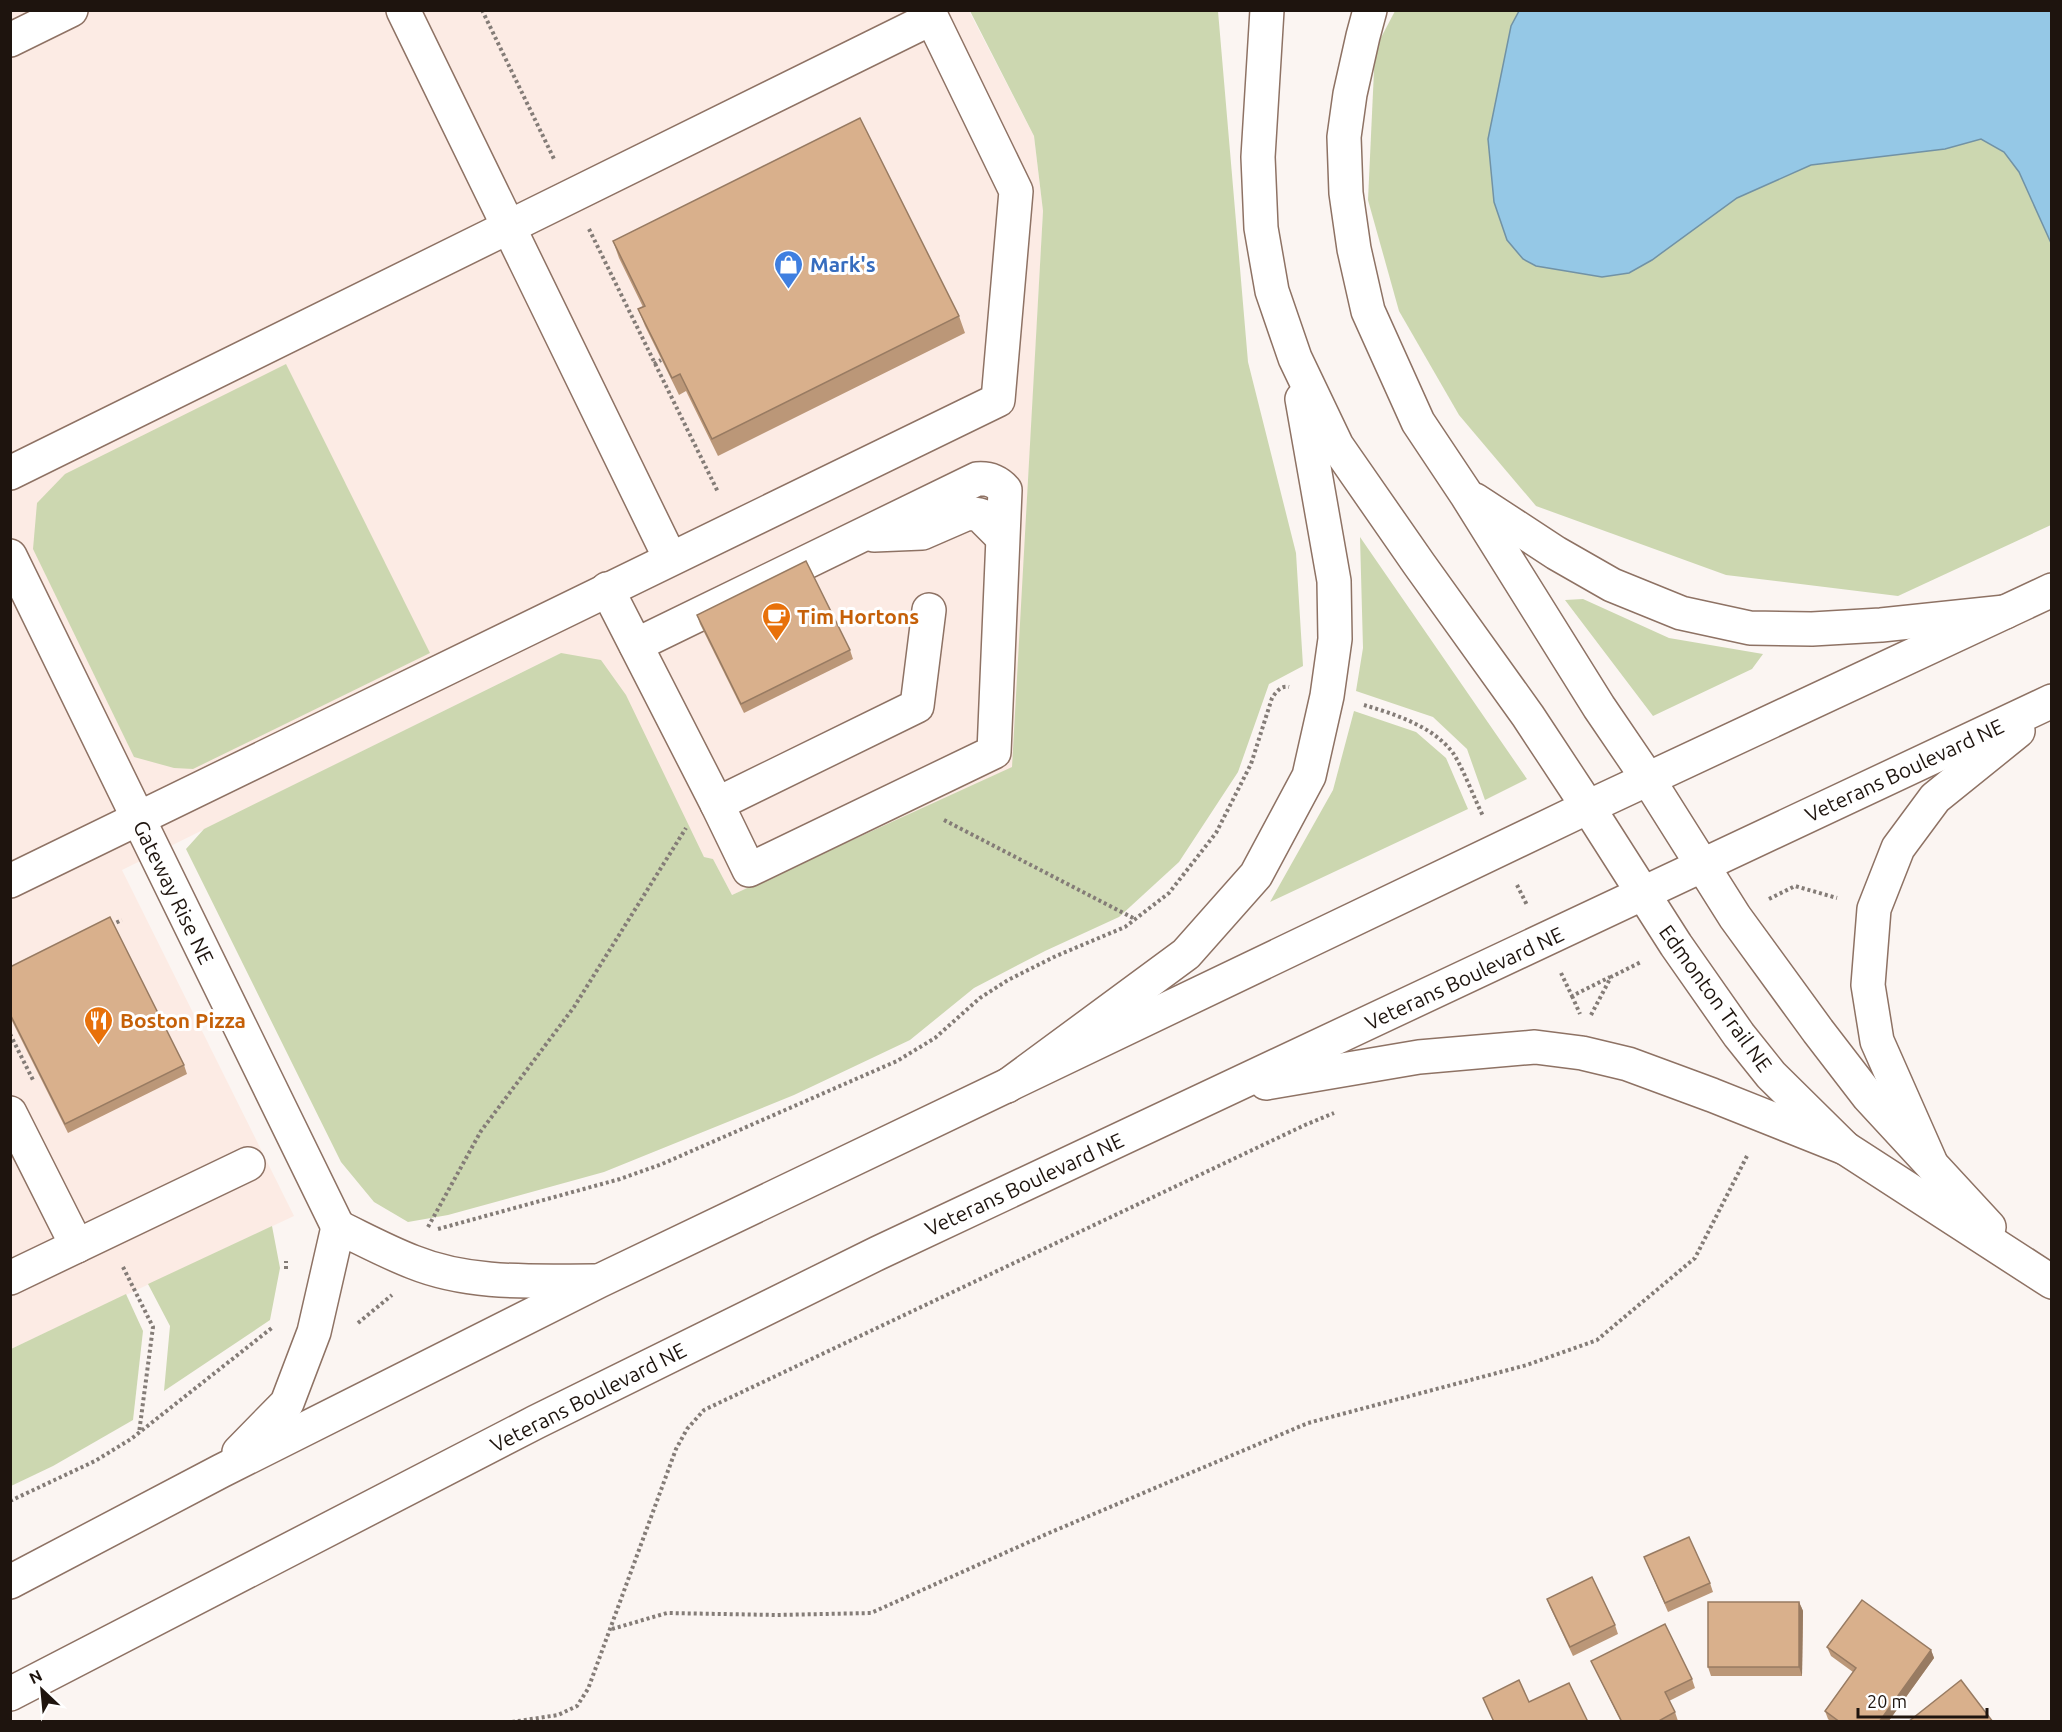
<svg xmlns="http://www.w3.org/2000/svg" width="2062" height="1732" font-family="Ubuntu,sans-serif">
<rect width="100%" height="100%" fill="#fbf5f2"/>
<path fill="#fcebe4" d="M10 11H969L1034 136 1043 211 1013 767 732 895 713 859 704 857 561 653 122 870 294 1216 11 1349Z"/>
<g fill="#ccd7b0">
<path d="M970 11H1218L1248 362 1296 553 1303 666 1269 684 1238 772 1179 862 1119 917 1045 951 974 988 910 1040 794 1095 604 1172 448 1215 408 1222 374 1202 341 1162 186 849 204 829 561 653 601 660 626 695 704 857 713 859 732 895 1012 767 1043 211 1034 136Z"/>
<path d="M1395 11H2051V525L1898 596 1726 575 1536 506 1459 415 1399 311 1368 200 1375 49Z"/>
<path d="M286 364 430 653 193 769 174 768 134 757 33 549 37 503 65 474Z"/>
<path d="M1360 537 1527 779 1485 800 1467 749 1433 717 1356 691 1363 648Z"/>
<path d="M1583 599 1669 638 1763 654 1752 669 1653 716 1565 600Z"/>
<path d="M1354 711 1416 732 1446 758 1468 809 1270 902 1333 790Z"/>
<path d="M272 1226 280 1268 270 1320 164 1391 170 1326 148 1284Z"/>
<path d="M126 1294 143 1331 133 1420 53 1466 11 1486V1349Z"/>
</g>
<path fill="#95c8e6" stroke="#7192a5" stroke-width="1.5" d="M1519 11H2051V243L2019 172 2004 152 1981 139 1945 149 1811 165 1737 198 1652 260 1629 273 1602 277 1536 266 1523 259 1507 240 1494 202 1488 139 1511 26Z"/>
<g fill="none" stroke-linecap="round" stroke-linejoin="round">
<defs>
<g id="minor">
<path d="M403 10 670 558"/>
<path d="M10 40 71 10"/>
<path d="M10 473 932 18 1016 191 998 400 10 881"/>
<path d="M874 535 922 533 968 513 980 515 1002 537"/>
<path d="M10 556 338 1227"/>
<path d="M607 589 717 804 917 706 929 610"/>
<path d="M636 645 977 479C989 478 997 481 1005 490L994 752 749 870 717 804"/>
<path d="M1648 779 1735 917 1818 1031 1868 1096 1989 1227"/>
<path d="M1588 807 1676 945 1739 1035 1771 1075 1845 1148 2052 1282"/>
<path d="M10 1113 77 1246"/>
<path d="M10 1278 248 1164"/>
</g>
<g id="major">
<path d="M1266 1083 1419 1057 1535 1047 1582 1053 1628 1064 1712 1095 1845 1148"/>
<path d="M1930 1161 1877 1041 1868 985 1874 909 1898 848 1935 798 2018 731"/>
<path d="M239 1452 287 1403 314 1332 338 1227C363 1239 387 1252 413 1262 470 1285 533 1281 594 1281"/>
<path d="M10 1582 221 1471 599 1281 1588 807 2052 590"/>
<path d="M10 1694 536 1422 878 1253 2052 701"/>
</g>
<g id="highway">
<path d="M1267 10 1258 157 1261 228 1272 291 1295 358 1337 446 1419 564 1528 716 1588 807"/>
<path d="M1370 10 1363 36 1350 94 1344 137 1346 193 1354 249 1368 311 1418 422 1466 494 1599 707 1648 779"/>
<path d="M1475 500 1556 553 1612 585 1681 613 1750 628 1812 629 1881 625 2005 612"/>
<path d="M1007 1086 1186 954 1256 875 1309 776 1327 696 1335 639 1334 581 1302 399"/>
</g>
</defs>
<use href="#minor" stroke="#8e7264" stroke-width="36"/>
<use href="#major" stroke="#8e7264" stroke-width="36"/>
<use href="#highway" stroke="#8e7264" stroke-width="36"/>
<g stroke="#847c77" stroke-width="4" stroke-dasharray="3 3" stroke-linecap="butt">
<path d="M482 10 555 161"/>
<path d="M589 229 718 492"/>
<path d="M654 364 661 360"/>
<path d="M1364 705C1394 714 1433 726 1453 753 1463 768 1474 798 1483 816"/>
<path d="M944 820 1135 919"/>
<path d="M1517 885 1527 905"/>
<path d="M1769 899 1795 886 1837 898"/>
<path d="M111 925 122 920"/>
<path d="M1561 973 1572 996 1610 977"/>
<path d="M1572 996 1580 1014"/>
<path d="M1591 1015 1611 977 1641 962"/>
<path d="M10 1034 34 1082"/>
<path d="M428 1227 481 1131 574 1007 686 828"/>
<path d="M438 1229 620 1179 662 1164 897 1061 935 1038 980 998 1008 980 1056 956 1125 927 1169 893 1216 833 1251 764 1272 698C1276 692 1281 685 1289 687"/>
<path d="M123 1267 153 1327 139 1433"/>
<path d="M286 1269V1261"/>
<path d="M358 1323 392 1295"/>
<path d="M10 1501 95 1461 131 1439 273 1327"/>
<path d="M612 1629 667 1613 776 1615 871 1613 1049 1533 1308 1423 1527 1365 1597 1340 1695 1258 1747 1156"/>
<path d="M512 1722 558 1715 577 1706 588 1689 676 1449 687 1429 704 1410 1305 1125 1334 1113"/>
</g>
<use href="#minor" stroke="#fff" stroke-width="33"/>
<use href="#major" stroke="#fff" stroke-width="33"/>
<use href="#highway" stroke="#fff" stroke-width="33"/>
</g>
<g fill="#bb9778">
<path d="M613 241 959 316 965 333 718 456 686 391 679 395 645 326 638 309 643 307 619 258Z"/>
<path d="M697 615 850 650 853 659 744 713 700 624Z"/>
<path d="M10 967 184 1065 187 1074 68 1133 10 1017Z"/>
<path d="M1644 1557 1710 1583 1713 1592 1668 1612Z"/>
<path d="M1547 1599 1615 1625 1618 1634 1573 1656 1550 1607Z"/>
<path d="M1799 1602 1803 1611 1802 1676H1711L1708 1667Z"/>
<path d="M1827 1647 1931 1650 1934 1658 1888 1722H1831L1828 1719 1825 1711 1853 1672 1831 1656Z"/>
<path d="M1591 1661 1692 1679 1695 1688 1669 1701 1675 1712 1678 1721 1677 1722H1621L1595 1669Z"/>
</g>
<g fill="#987b62">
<path d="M1799 1602 1803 1611 1802 1676 1799 1667Z"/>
<path d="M1931 1650 1934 1658 1888 1722H1879Z"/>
</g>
<g fill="#d9b08c" stroke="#987b62" stroke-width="1.5">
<path d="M860 118 959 316 712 439 680 374 672 378 655 343 638 309 645 306 613 241Z"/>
<path d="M806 561 850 650 741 704 697 615Z"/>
<path d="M110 917 184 1065 65 1124 10 1014V967Z"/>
<path d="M1689 1537 1710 1583 1665 1603 1644 1557Z"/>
<path d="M1592 1577 1615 1625 1570 1647 1547 1599Z"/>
<path d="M1862 1600 1931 1650 1879 1722H1840L1825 1711 1856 1668 1827 1647Z"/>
<rect x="1708" y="1602" width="91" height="65"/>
<path d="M1665 1624 1692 1679 1665 1692 1675 1712 1657 1722H1622L1591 1661Z"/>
<path d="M1519 1680 1529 1702 1569 1683 1588 1722H1494L1483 1698Z"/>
<path d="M1961 1680 1993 1722H1908Z"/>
</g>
<defs>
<symbol id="shop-pin" viewBox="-11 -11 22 30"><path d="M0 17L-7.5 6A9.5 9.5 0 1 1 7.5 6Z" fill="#3f7fe0" stroke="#fff"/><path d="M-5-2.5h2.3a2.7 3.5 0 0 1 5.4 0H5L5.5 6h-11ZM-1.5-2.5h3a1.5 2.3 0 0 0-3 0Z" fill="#fff"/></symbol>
<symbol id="cafe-pin" viewBox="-11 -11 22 30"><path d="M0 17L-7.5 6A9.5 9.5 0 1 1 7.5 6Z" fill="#e8710a" stroke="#fff"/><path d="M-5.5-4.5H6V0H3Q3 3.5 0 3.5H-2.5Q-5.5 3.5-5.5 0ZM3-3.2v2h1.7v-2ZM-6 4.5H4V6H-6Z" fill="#fff"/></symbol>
<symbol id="restaurant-pin" viewBox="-11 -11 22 30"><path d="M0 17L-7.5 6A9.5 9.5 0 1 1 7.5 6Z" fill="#e8710a" stroke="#fff"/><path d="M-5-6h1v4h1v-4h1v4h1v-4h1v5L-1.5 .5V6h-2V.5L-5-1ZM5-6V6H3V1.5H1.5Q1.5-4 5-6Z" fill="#fff"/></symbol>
</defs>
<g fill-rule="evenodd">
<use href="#shop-pin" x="772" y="248" width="33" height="45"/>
<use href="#cafe-pin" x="760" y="600" width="33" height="45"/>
<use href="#restaurant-pin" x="82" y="1004" width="33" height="45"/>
</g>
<g text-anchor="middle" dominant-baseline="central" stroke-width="6" stroke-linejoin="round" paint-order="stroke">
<g font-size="21" font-weight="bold" fill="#366cbe" stroke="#fff" text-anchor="start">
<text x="810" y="264">Mark's</text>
</g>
<g font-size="21" font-weight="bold" fill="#c56008" stroke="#fff" text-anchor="start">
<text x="797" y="616">Tim Hortons</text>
<text x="120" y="1020">Boston Pizza</text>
</g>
<g font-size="21" fill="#1e140e" stroke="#fff">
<text transform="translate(1904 770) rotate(-25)">Veterans Boulevard NE</text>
<text transform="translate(174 892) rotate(64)">Gateway Rise NE</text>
<text transform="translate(1464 978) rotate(-25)">Veterans Boulevard NE</text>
<text transform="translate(1716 998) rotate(54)">Edmonton Trail NE</text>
<text transform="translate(1024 1184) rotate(-25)">Veterans Boulevard NE</text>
<text transform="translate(588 1397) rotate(-27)">Veterans Boulevard NE</text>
</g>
</g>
<rect width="2062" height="1732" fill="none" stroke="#1e140e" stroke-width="24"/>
<g transform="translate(42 1690) rotate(334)" stroke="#ffffff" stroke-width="4.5" paint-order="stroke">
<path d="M0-4.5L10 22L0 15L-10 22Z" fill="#1e140e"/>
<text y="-9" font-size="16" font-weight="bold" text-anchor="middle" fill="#1e140e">N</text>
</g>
<path d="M1858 1708v9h129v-9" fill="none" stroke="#1e140e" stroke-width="3"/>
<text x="1867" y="1708" font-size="18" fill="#1e140e" stroke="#ffffff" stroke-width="4.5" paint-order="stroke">20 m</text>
</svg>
